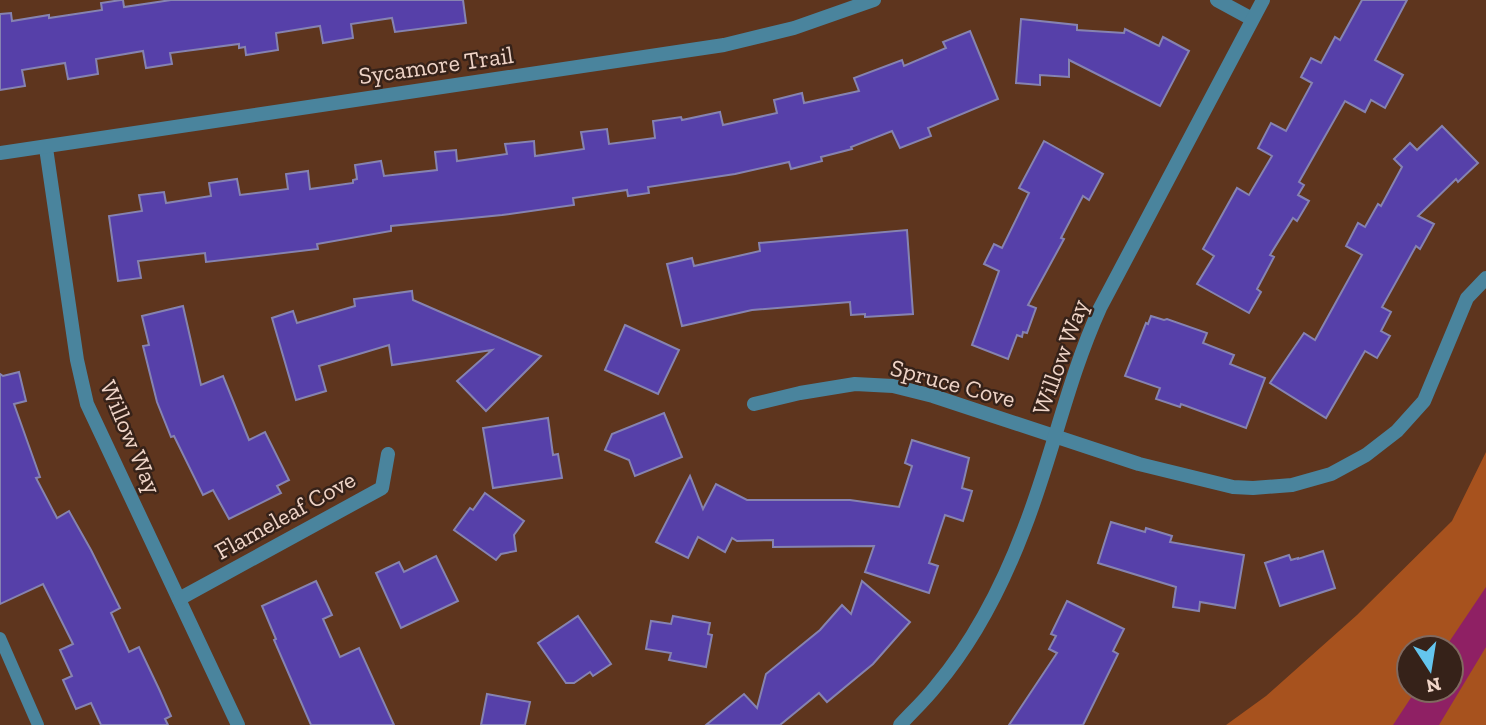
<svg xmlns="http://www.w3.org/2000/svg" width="1486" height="725" font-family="'Zilla Slab',serif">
<rect width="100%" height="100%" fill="#5e351e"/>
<path fill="#a7521e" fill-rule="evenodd" d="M1486 452V725H1226L1266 696 1357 615 1452 521ZM1409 648H1451V690H1409Z"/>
<path fill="#8f2064" d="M1486 587V647L1439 725H1393L1416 690H1451V648H1445Z"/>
<g fill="#5640a9" stroke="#8683b1" stroke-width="2">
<path d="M121 0H123L124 7 171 0H463L466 23 395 32 392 18 351 24 353 38 323 43 320 26 276 33 278 50 246 55 245 47 239 48V44L170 53 172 64 146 68 143 51 96 59 98 74 68 79 65 63 22 70 25 86 0 90V14L11 13 12 21 49 15V18L102 10 101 3Z"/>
<path d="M1362 0H1407L1375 60 1403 75 1385 108 1371 100 1365 112 1345 101 1299 182 1304 185 1298 195 1309 201 1297 221 1293 218 1270 255 1274 257 1257 289 1261 292 1249 313 1197 284 1214 256 1203 249 1237 188 1249 195 1272 156 1258 148 1271 123 1286 131 1312 83 1301 77 1311 58 1321 63 1335 37 1340 40Z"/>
<path d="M1021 19 1077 25V30L1124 33 1125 29 1159 46 1163 37 1189 51 1160 106 1069 60V77L1040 75V85L1016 83Z"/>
<path d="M970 31 998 99 928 128 931 136 900 148 892 131 851 147 852 149 821 157 822 161 791 169 789 162 735 174 648 187 649 193 628 196 627 190 573 198 574 205 502 215 391 226V231L317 244 318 249 206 262 205 253 138 261 141 278 118 281 109 216 142 211 139 195 164 192 166 203 211 196 209 183 237 179 240 195 288 189 286 174 308 171 310 189 353 183V180L357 179 355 165 381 161 384 176 437 170 435 152 456 150 457 161 507 154 505 144 534 141 535 156 584 149 581 132 607 129 609 144 655 138 653 121 681 117 682 120 720 112 723 125 777 113 774 100 802 93 804 103 859 91 854 78 902 60 904 66 946 48 943 42Z"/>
<path d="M1442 126 1478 163 1458 182 1456 179 1418 216 1434 224 1420 249 1416 246 1382 307 1391 312 1381 331 1390 336 1377 358 1365 351 1326 418 1270 383 1304 333 1315 340 1362 255 1346 246 1358 223 1365 227 1378 204 1381 206 1402 167 1394 159 1410 143 1417 150Z"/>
<path d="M1044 141 1103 174 1089 200 1083 196 1061 238 1064 239 1028 305 1036 308 1027 333 1023 332 1022 337 1017 335 1008 359 972 345 999 271 984 264 994 244 1002 248 1029 193 1019 188Z"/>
<path d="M907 230 913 314 865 317V314L851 315 850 302 752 310 682 326 667 264 692 258 694 266 760 251 759 243Z"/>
<path d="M412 291 413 300 541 356 486 411 457 381 492 350 392 365 389 345 319 366 326 391 296 400 272 318 293 311 297 323 355 306 354 299Z"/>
<path d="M183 306 201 385 223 376 249 440 265 432 289 480 277 486 281 493 229 519 213 490 203 495 174 436 171 437 157 402 143 346 149 345 142 316Z"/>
<path d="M1151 316 1164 320 1167 319 1207 333 1203 343 1234 355 1230 364 1265 378 1246 428 1181 404 1180 407 1156 399 1160 388 1125 376 1146 323 1148 324Z"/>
<path d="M625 325 679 350 658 394 605 370Z"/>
<path d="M19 372 26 401 14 404 40 477 36 478 57 518 69 511 91 550 120 608 111 613 129 652 139 647 159 689 171 716 165 719 168 725H101L91 703 76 709 63 680 72 676 60 650 73 644 43 584 0 604V374L3 376Z"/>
<path d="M664 413 682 457 635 476 629 460 605 450 612 434Z"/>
<path d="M548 418 553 455 558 454 562 478 493 488 483 428Z"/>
<path d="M912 440 969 458 962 488 972 491 963 521 945 515 929 563 938 566 929 593 865 572 874 546 773 547V540L737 541 732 538 725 552 698 537 688 558 656 542 690 476 703 509 716 484 747 500H850L899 507 912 466 905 463Z"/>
<path d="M485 493 524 521 514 535 516 551 501 554 496 560 454 530 470 508 473 510Z"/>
<path d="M1111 522 1145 532 1146 528 1172 536 1170 542 1244 555 1235 608 1200 602 1199 611 1173 607 1176 587 1098 563Z"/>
<path d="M1323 551 1335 588 1280 606 1265 563 1289 555 1291 560 1298 558V559Z"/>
<path d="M436 556 458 601 401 628 376 573 399 562 404 572Z"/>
<path d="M316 581 332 615 323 619 340 657 359 648 394 725H311L274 640 276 639 262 606Z"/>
<path d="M862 581 910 622 873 664 827 702 819 693 780 725H706L744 694 757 708 766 674 820 630 842 605 851 614Z"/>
<path d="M1067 601 1124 629 1113 651 1118 654 1083 725H1009L1057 653 1049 649 1056 636 1051 634Z"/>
<path d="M578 616 611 664 593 676 590 672 574 683H566L538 643Z"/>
<path d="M673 616 710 623 708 634 712 635 706 667 669 660 671 653 646 649 651 621 671 624Z"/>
<path d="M487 694 530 702 525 725H481Z"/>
</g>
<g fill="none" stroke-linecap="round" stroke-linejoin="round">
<path stroke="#4a849d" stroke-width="12" d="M0 638 38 725"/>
<g stroke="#4a849d" stroke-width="14">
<path d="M1217 0 1252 19"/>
<path d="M46 148 77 360 87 404 238 725"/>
<path d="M0 153 724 45 794 28 874 0"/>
<path d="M754 404 800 393 855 384 893 386 933 396 1139 464 1233 487 1253 488 1292 485 1331 474 1366 455 1397 431 1424 401 1467 298 1486 278"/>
<path d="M179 599 382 488 388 454"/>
<path d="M900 725C912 712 925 700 936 686 974 641 1003 584 1024 529 1053 455 1067 381 1100 308L1263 0"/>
</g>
</g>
<g text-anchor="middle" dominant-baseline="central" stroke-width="5" stroke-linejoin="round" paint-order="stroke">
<g font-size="24" fill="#efd4c7" stroke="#362219">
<text transform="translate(436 65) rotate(-8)">Sycamore Trail</text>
<text transform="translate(1060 357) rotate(-70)">Willow Way</text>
<text transform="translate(953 383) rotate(15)">Spruce Cove</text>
<text transform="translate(131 437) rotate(67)">Willow Way</text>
<text transform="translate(285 515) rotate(-29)">Flameleaf Cove</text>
</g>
</g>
<g transform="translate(1430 669) rotate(168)"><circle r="33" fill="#362219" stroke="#80695f" stroke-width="2"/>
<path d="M0-5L12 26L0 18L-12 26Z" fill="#64c5ee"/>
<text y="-10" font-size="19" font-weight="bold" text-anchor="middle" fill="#efd4c7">N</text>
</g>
</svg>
